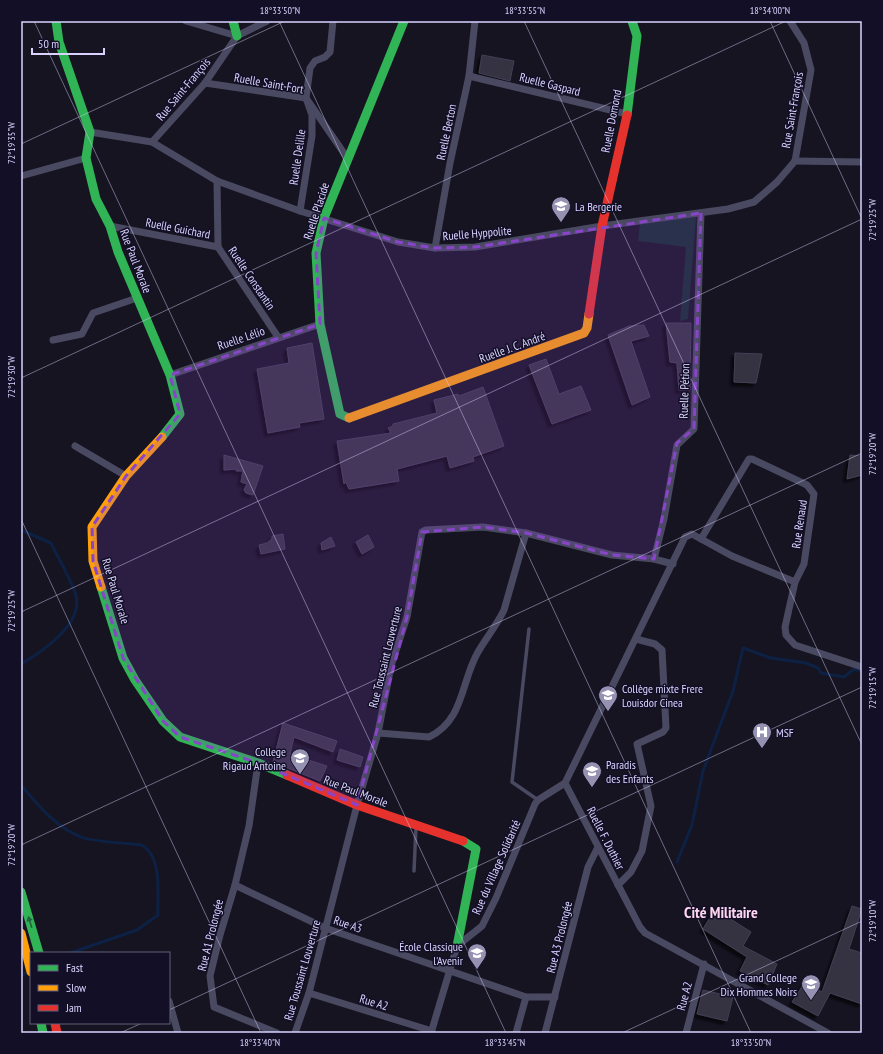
<svg xmlns="http://www.w3.org/2000/svg" width="883" height="1054" font-family="'PT Sans Narrow',sans-serif">
<defs>
<filter id="shadow"><feDropShadow dx="-3.5" dy="3.5" stdDeviation="1" flood-color="#0009"/></filter>
</defs>
<rect width="100%" height="100%" fill="#161421"/>
<path fill="#132c2d" d="M696 217 688 319 680 321 686 247 638 241 640 224Z"/>
<g fill="none" stroke-linecap="round" stroke-linejoin="round">
<g stroke="#0d2144" stroke-width="3">
<path d="M21 530 51 543C57 556 73 583 76 596 83 624 42 652 21 664"/>
<path d="M21 785C38 805 55 827 81 837 92 842 128 843 142 845 163 858 157 893 158 915L137 930 70 953"/>
<path d="M677 862 692 825 703 771 733 691 743 648 771 658 806 663 818 668 821 673 844 677 854 669 862 671"/>
<path d="M21 975 28 972"/>
</g>
</g>
<g fill="#343243" stroke="#433f54" filter="url(#shadow)">
<path d="M482 55 514 61 510 81 479 73Z"/>
<path d="M666 323H691L690 390H679L677 363 670 362Z"/>
<path d="M644 325 649 336 631 341 650 397 632 405 608 335 629 326Z"/>
<path d="M312 343 324 419 299 423 300 427 268 433 257 369 289 363 287 348Z"/>
<path d="M735 353 762 354 756 383 734 382Z"/>
<path d="M546 359 559 394 581 386 591 410 552 424 529 365Z"/>
<path d="M483 387 504 446 473 457 474 461 450 468 447 456 397 469 399 481 349 489 346 482 344 484 337 441 391 433 388 428 393 426V424L437 413 434 400 458 394 459 396Z"/>
<path d="M224 455 263 466 253 495 246 493 244 490 247 484 241 482 243 471H236L237 469 224 470Z"/>
<path d="M850 455 862 456V475L847 479Z"/>
<path d="M283 534 285 549 261 554 259 545 267 543 272 539V536Z"/>
<path d="M368 535 374 547 362 554 356 542Z"/>
<path d="M331 537 335 546 322 550 321 543Z"/>
<path d="M283 723 337 741 333 752 294 737 290 754 327 766 320 781 273 762Z"/>
<path d="M340 749 363 757 360 767 337 760Z"/>
<path d="M852 906 862 909 849 949 862 953V1004L830 993 818 1016 792 1002 805 982 822 992Z"/>
<path d="M715 909 751 932 743 946 777 964 768 985 740 971 747 957 703 929Z"/>
<path d="M703 990 733 997 727 1021 697 1014Z"/>
</g>
<g fill="none" stroke-linecap="round" stroke-linejoin="round">
<g stroke="#4a4962" stroke-width="3.5">
<path d="M529 629 512 782 538 800"/>
<path d="M414 871 416 827"/>
</g>
<g stroke="#4a4962" stroke-width="7">
<path d="M186 21 237 36"/>
<path d="M790 21 804 43 811 70 795 161"/>
<path d="M469 76 627 114"/>
<path d="M205 83 306 98 348 159"/>
<path d="M90 132 152 142 217 181 300 211 398 242 435 248 475 247 602 226 728 209 754 202 777 182 795 161"/>
<path d="M152 142 205 83 237 36 267 21"/>
<path d="M795 161 862 162"/>
<path d="M21 176 86 158"/>
<path d="M217 181 218 247 278 337"/>
<path d="M300 211 312 136V115L306 98 310 68 315 61 325 57 330 52 333 21"/>
<path d="M110 226 218 247"/>
<path d="M435 248 450 163 469 76 475 21"/>
<path d="M53 340 82 334 93 313 137 298"/>
<path d="M170 375 320 324"/>
<path d="M75 446 126 476"/>
<path d="M701 539 749 459H752L807 485 814 494 804 564 795 582 785 627 786 635 795 645 862 667"/>
<path d="M654 559 664 519 677 445 694 429 701 213"/>
<path d="M795 582 732 556 692 534 685 537 565 783 640 927 645 933 828 1033"/>
<path d="M378 733 429 737C464 721 461 681 478 652 486 638 497 625 504 610L526 533"/>
<path d="M258 763 249 826 235 885 325 928 526 997H555"/>
<path d="M235 885 220 935 210 976 214 1007 277 1033"/>
<path d="M618 885 631 872 642 851 651 806 637 744 663 732 666 728 662 650 655 644 636 639"/>
<path d="M309 993 432 1031"/>
<path d="M169 1001 178 1033"/>
<path d="M295 1033 309 993 357 805 378 733 391 666 407 617 422 532 426 530 483 527 526 533 612 555 654 559 673 564"/>
<path d="M431 1033 457 946 482 926 496 898 535 804 538 800 565 783"/>
<path d="M516 1033 526 997"/>
<path d="M545 1033 588 867 598 847"/>
<path d="M686 1033 704 964"/>
</g>
<g stroke="#30b455" stroke-width="9">
<path d="M56 21 59 42 90 132 86 158 96 199 110 226 118 252 170 375 180 414 162 437"/>
<path d="M233 21 237 36"/>
<path d="M627 115 637 36 632 21"/>
<path d="M349 418 340 414 320 324 316 253 324 218 404 21"/>
<path d="M101 587 123 658 135 680 163 721 180 737 258 763 287 775"/>
<path d="M21 892 39 953"/>
<path d="M457 946 476 849 463 841"/>
<path d="M41 1023 43 1033"/>
</g>
<g stroke="#ff9f0a" stroke-width="9">
<path d="M349 418 584 333 587 328 589 314"/>
<path d="M101 587 93 561 92 527 126 476 162 437"/>
<path d="M21 933 31 972"/>
</g>
<g stroke="#e5322d" stroke-width="9">
<path d="M589 314 602 226 627 115"/>
<path d="M287 775 357 805 463 841"/>
<path d="M55 1023 57 1033"/>
</g>
</g>
<defs><path id="oneway-solid" d="M-6-.8H1V-3.2L6.5 0L1 3.2V.8H-6Z"/></defs>
<use fill="#22623e" href="#oneway-solid" transform="translate(30 922) rotate(-107)"/>
<path fill="#8945c9" fill-opacity="0.2" stroke="#8945c9" stroke-width="3" stroke-dasharray="8 5" stroke-linejoin="round" d="M701 213 694 429 677 443 654 559 612 555 526 533 483 527 422 532 407 617 357 805 258 763 180 737 163 721 123 658 93 561 92 527 126 476 180 414 170 375 320 324 316 253 324 218 398 242 435 248 475 247Z"/>
<path fill="none" stroke="#d9d4ff" stroke-width="1" stroke-opacity="0.45" d="M34 21 506 1033M279 21 751 1033M524 21 862 745M770 21 862 219M21 144 285 21M21 378 786 21M21 519 261 1033M21 612 862 219M21 845 862 453M169 1010 862 687M120 1033 142 1023M622 1033 862 921"/>
<defs>
<symbol id="school-pin" viewBox="-11 -11 22 30"><path d="M0 17L-7.5 6A9.5 9.5 0 1 1 7.5 6Z" fill="#9591b1" stroke="#130f26"/><path d="M0-5L7-2L0 1L-7-2ZM-4 1L0 2.5L4 1V4Q0 6-4 4Z" fill="#fff"/></symbol>
<symbol id="hospital-pin" viewBox="-11 -11 22 30"><path d="M0 17L-7.5 6A9.5 9.5 0 1 1 7.5 6Z" fill="#9591b1" stroke="#130f26"/><path d="M-5-5h3v3.5h4V-5h3V5h-3V1.5h-4V5h-3Z" fill="#fff"/></symbol>
</defs>
<g fill-rule="evenodd">
<use href="#school-pin" x="550" y="195" width="22" height="30"/>
<use href="#school-pin" x="597" y="684" width="22" height="30"/>
<use href="#hospital-pin" x="751" y="721" width="22" height="30"/>
<use href="#school-pin" x="289" y="747" width="22" height="30"/>
<use href="#school-pin" x="581" y="760" width="22" height="30"/>
<use href="#school-pin" x="466" y="942" width="22" height="30"/>
<use href="#school-pin" x="800" y="973" width="22" height="30"/>
</g>
<g text-anchor="middle" dominant-baseline="central" stroke-width="3" stroke-linejoin="round" paint-order="stroke">
<g font-size="12" fill="#d9d4ff" stroke="#130f26">
<text transform="translate(269 83) rotate(10)">Ruelle Saint-Fort</text>
<text transform="translate(550 84) rotate(14)">Ruelle Gaspard</text>
<text transform="translate(183 89) rotate(-50)">Rue Saint-François</text>
<text transform="translate(792 110) rotate(-80)">Rue Saint-François</text>
<text transform="translate(611 121) rotate(-79)">Ruelle Domond</text>
<text transform="translate(446 132) rotate(-78)">Ruelle Berton</text>
<text transform="translate(297 157) rotate(-82)">Ruelle Delille</text>
<text transform="translate(316 211) rotate(-72)">Ruelle Placide</text>
<text transform="translate(178 228) rotate(11)">Ruelle Guichard</text>
<text transform="translate(477 233) rotate(-5)">Ruelle Hyppolite</text>
<text transform="translate(136 261) rotate(69)">Rue Paul Morale</text>
<text transform="translate(252 278) rotate(56)">Ruelle Constantin</text>
<text transform="translate(241 338) rotate(-19)">Ruelle Lélio</text>
<text transform="translate(512 347) rotate(-20)">Ruelle J. C. André</text>
<text transform="translate(684 391) rotate(-88)">Ruelle Pétion</text>
<text transform="translate(799 524) rotate(-82)">Rue Renaud</text>
<text transform="translate(116 591) rotate(73)">Rue Paul Morale</text>
<text transform="translate(385 657) rotate(-76)">Rue Toussaint Louverture</text>
<text transform="translate(356 791) rotate(21)">Rue Paul Morale</text>
<text transform="translate(606 838) rotate(63)">Ruelle F. Duthier</text>
<text transform="translate(496 867) rotate(-66)">Rue du Village Solidarité</text>
<text transform="translate(348 924) rotate(19)">Rue A3</text>
<text transform="translate(210 935) rotate(-76)">Rue A1 Prolongée</text>
<text transform="translate(559 937) rotate(-76)">Rue A3 Prolongée</text>
<text transform="translate(302 970) rotate(-74)">Rue Toussaint Louverture</text>
<text transform="translate(684 996) rotate(-75)">Rue A2</text>
<text transform="translate(374 1002) rotate(17)">Rue A2</text>
</g>
<g font-size="12" fill="#d9d4ff" stroke="#130f26" text-anchor="start">
<text x="575" y="206">La Bergerie</text>
<text x="622" y="688">Collège mixte Frere<tspan x="622" dy="14">Louisdor Cinea</tspan></text>
<text x="776" y="732">MSF</text>
<text x="286" y="751" text-anchor="end">College<tspan x="286" dy="14">Rigaud Antoine</tspan></text>
<text x="606" y="764">Paradis<tspan x="606" dy="14">des Enfants</tspan></text>
<text x="463" y="946" text-anchor="end">École Classique<tspan x="463" dy="14">l'Avenir</tspan></text>
<text x="797" y="977" text-anchor="end">Grand College<tspan x="797" dy="14">Dix Hommes Noirs</tspan></text>
</g>
<g font-size="16" font-weight="bold" fill="#ffd6f0" stroke="#130f26">
<text x="721" y="912">Cité Militaire</text>
</g>
</g>
<rect width="883" height="1054" fill="none" stroke="#130f26" stroke-width="44"/>
<rect x="30" y="952" width="140" height="72" fill="#130f26" stroke="#625e7d"/>
<rect x="38" y="965" width="20" height="6" fill="#30b455" stroke="#625e7d"/>
<text x="66" y="972" font-size="12" fill="#d9d4ff">Fast</text>
<rect x="38" y="985" width="20" height="6" fill="#ff9f0a" stroke="#625e7d"/>
<text x="66" y="992" font-size="12" fill="#d9d4ff">Slow</text>
<rect x="38" y="1005" width="20" height="6" fill="#e5322d" stroke="#625e7d"/>
<text x="66" y="1012" font-size="12" fill="#d9d4ff">Jam</text>
<path d="M32 48v6h72v-6" fill="none" stroke="#d9d4ff" stroke-width="2"/>
<text x="38" y="48" font-size="12" fill="#d9d4ff" stroke="#130f26" stroke-width="3" paint-order="stroke">50 m</text>
<rect x="22" y="22" width="839" height="1010" fill="none" stroke="#d9d4ff" stroke-width="1.5"/>
<g font-size="10" text-anchor="middle" fill="#d9d4ff">
<text x="280" y="14">18°33'50"N</text>
<text x="525" y="14">18°33'55"N</text>
<text x="770" y="14">18°34'00"N</text>
<text transform="translate(11 143) rotate(-90)" y="4">72°19'35"W</text>
<text transform="translate(872 220) rotate(-90)" y="4">72°19'25"W</text>
<text transform="translate(11 377) rotate(-90)" y="4">72°19'30"W</text>
<text transform="translate(872 454) rotate(-90)" y="4">72°19'20"W</text>
<text transform="translate(11 611) rotate(-90)" y="4">72°19'25"W</text>
<text transform="translate(872 688) rotate(-90)" y="4">72°19'15"W</text>
<text transform="translate(11 845) rotate(-90)" y="4">72°19'20"W</text>
<text transform="translate(872 921) rotate(-90)" y="4">72°19'10"W</text>
<text x="260" y="1046">18°33'40"N</text>
<text x="505" y="1046">18°33'45"N</text>
<text x="751" y="1046">18°33'50"N</text>
</g>
</svg>
